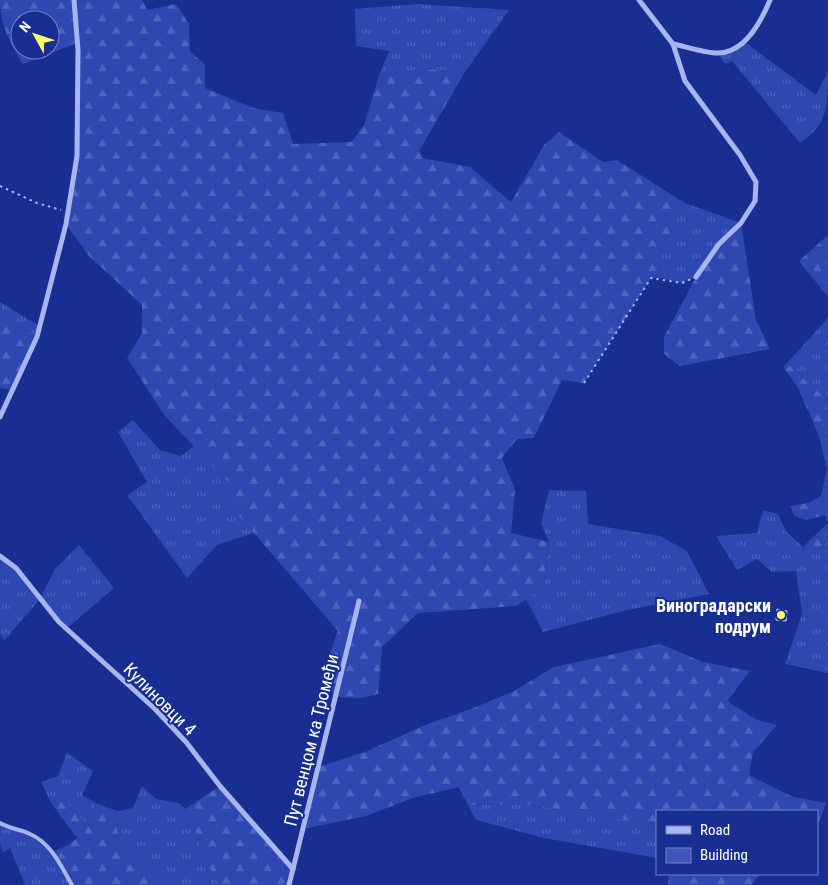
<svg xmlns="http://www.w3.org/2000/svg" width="828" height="885" font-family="'Roboto Condensed',sans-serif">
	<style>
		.grass { fill: url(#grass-tufts) }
		.forest { fill: url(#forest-firs); fill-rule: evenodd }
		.building { fill: #3d54b8; stroke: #cdd6fb }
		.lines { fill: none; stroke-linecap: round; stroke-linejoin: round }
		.path { stroke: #a7b5f0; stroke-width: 2; stroke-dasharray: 2.5 4; stroke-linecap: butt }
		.service { stroke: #a7b5f0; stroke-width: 4 }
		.minor { stroke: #a7b5f0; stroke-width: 5 }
		.poi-dot { fill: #fffa65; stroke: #182e91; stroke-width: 2 }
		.labels { text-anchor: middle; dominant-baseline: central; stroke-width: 4; stroke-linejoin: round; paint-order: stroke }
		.poi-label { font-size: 18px; font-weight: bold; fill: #fff; stroke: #182e91; text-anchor: end }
		.street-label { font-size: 18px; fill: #fff; stroke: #182e91 }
	</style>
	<defs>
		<pattern id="grass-tufts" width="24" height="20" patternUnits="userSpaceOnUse" patternTransform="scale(1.25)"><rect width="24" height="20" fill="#2f47b1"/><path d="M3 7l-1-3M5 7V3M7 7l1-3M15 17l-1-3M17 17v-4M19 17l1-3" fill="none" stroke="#4e63bd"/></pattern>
		<pattern id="forest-firs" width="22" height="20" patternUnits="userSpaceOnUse" patternTransform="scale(1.25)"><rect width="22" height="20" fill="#2f47b1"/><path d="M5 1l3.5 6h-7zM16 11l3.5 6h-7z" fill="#4e63bd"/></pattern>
	</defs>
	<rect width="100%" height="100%" fill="#182e91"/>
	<g class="grass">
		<polygon points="418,4 509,10 465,72 426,69 379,76 389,51 356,46 355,9"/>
		<path d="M745,42l71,53 12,-24c0,34 0,54 -28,72l-68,-82 -7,3 -8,-11 14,-3z"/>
		<polygon points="685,203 741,223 696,277 682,283 661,278 657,259"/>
		<polygon points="0,302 39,326 37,337 0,313"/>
		<polygon points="828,318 828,401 787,363"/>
		<polygon points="133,420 160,450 181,456 194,446 230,484 224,497 254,533 217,545 187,578 127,495 147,482 118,432"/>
		<polygon points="549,490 586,491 588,524 660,536 687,551 709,594 627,610 543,632 526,599 543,588 549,542 541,524"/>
		<polygon points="763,510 778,514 786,531 811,555 828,540 828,673 785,664 802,614 796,571 772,572 757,559 737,570 716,536 757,533"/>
		<polygon points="79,545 114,588 66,629 40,599 4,641 0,634 0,556 16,568 40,598 55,569"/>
		<polygon points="67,753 93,771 82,795 96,803 88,826 60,796 51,803 41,782 58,776"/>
		<polygon points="142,786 156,799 179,803 185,809 220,885 167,885 118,844 117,811 133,808"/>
		<polygon points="525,804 657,825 657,858 544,838 476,820 468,805"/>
		<path d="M0,823c46,16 47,22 72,62h-47l-15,-37 -7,4 -3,-9z"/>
	</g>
	<g class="forest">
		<path d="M0,0h142l5,10 29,-6 13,20 1,27 15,14v23l48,20 30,5 10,31 58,-2 13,-17 15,-49 47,-7 39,3 -46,79 3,7 48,9 41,35 33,-57 15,-13 44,30 14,-2 68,43 -28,56 4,19h-10l-67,105 -22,-3 -28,58 -17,1 -15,19 13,32 -4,43 38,9 -6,46 -27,18 -98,7 -36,34 -4,47 -18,4 -25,-1 -14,-20 17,-46 -115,-134 7,-13 -65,-68 -38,-58 15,-25v-28l-54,-50 -22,-31 11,-68v-113l-54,21c-13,-21 -23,-39 -23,-64zM20,20h30v30h-30z"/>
		<polygon points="741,223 756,320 770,349 680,366 664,354 664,337 696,277 719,244"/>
		<polygon points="828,235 828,297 799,261"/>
		<polygon points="0,313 37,337 12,390 0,388"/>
		<polygon points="787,363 828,401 828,522 825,515 807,520 795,516 790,506 808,503 821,496 827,469 819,436 797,386 783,367"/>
		<polygon points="828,523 828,540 811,556 803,547"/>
		<polygon points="660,644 703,662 750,671 727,701 757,720 777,725 753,752 749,775 793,797 826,803 817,827 817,811 657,811 657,825 525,804 468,805 459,787 413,798 366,816 303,829 318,767 365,752 428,724 471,709 514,691 554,667"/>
		<polygon points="220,786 293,869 289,885 220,885 215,879 185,809"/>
		<polygon points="60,796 88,826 96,803 117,811 118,844 167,885 72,885 52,852 68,845 77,838 51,803"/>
		<polygon points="669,874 760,874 751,885 668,885"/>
	</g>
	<polygon class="building" points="777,609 787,611 786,621 776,620"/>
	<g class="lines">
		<g class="path">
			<polyline points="0,186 37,203 61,210"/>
			<polyline points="584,383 651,278 682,283 691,279"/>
		</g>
		<path class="service" d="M0,823c10,6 20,6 30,11 21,9 31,32 42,51"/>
		<g class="minor">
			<polyline points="639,0 673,44 685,81 740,155 756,182 755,201 741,223 719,244 696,277"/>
			<path d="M673,44c14,3 28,8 42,9 29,2 46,-31 55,-53"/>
			<polyline points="0,417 37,337 66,224 77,156 78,50 74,0"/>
			<polyline points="0,556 16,568 59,622 155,709 186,742 220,786 293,869"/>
			<polyline points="289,885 359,601"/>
		</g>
	</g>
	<circle class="poi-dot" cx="781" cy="615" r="5"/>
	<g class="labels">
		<g class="poi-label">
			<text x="771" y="605">Виноградарски<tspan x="771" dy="21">подрум</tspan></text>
		</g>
		<g class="street-label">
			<text transform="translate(160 699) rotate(45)">Кулиновци 4</text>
			<text transform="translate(311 740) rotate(-76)">Пут венцом ка Тромеђи</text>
		</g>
	</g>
	<rect x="656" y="810" width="162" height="65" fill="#182e91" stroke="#7482bd"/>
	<rect x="666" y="826" width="25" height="8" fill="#a7b5f0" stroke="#7482bd"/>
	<text x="700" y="835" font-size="15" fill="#ffffff">Road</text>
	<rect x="666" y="848" width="25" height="15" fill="#3d54b8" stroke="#7482bd"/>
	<text x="700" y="860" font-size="15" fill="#ffffff">Building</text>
	<g transform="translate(35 35) rotate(310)"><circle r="24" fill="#182e91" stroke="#7482bd"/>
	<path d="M0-4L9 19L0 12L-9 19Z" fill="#fffa65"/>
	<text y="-8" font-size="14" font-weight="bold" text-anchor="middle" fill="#ffffff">N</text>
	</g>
</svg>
